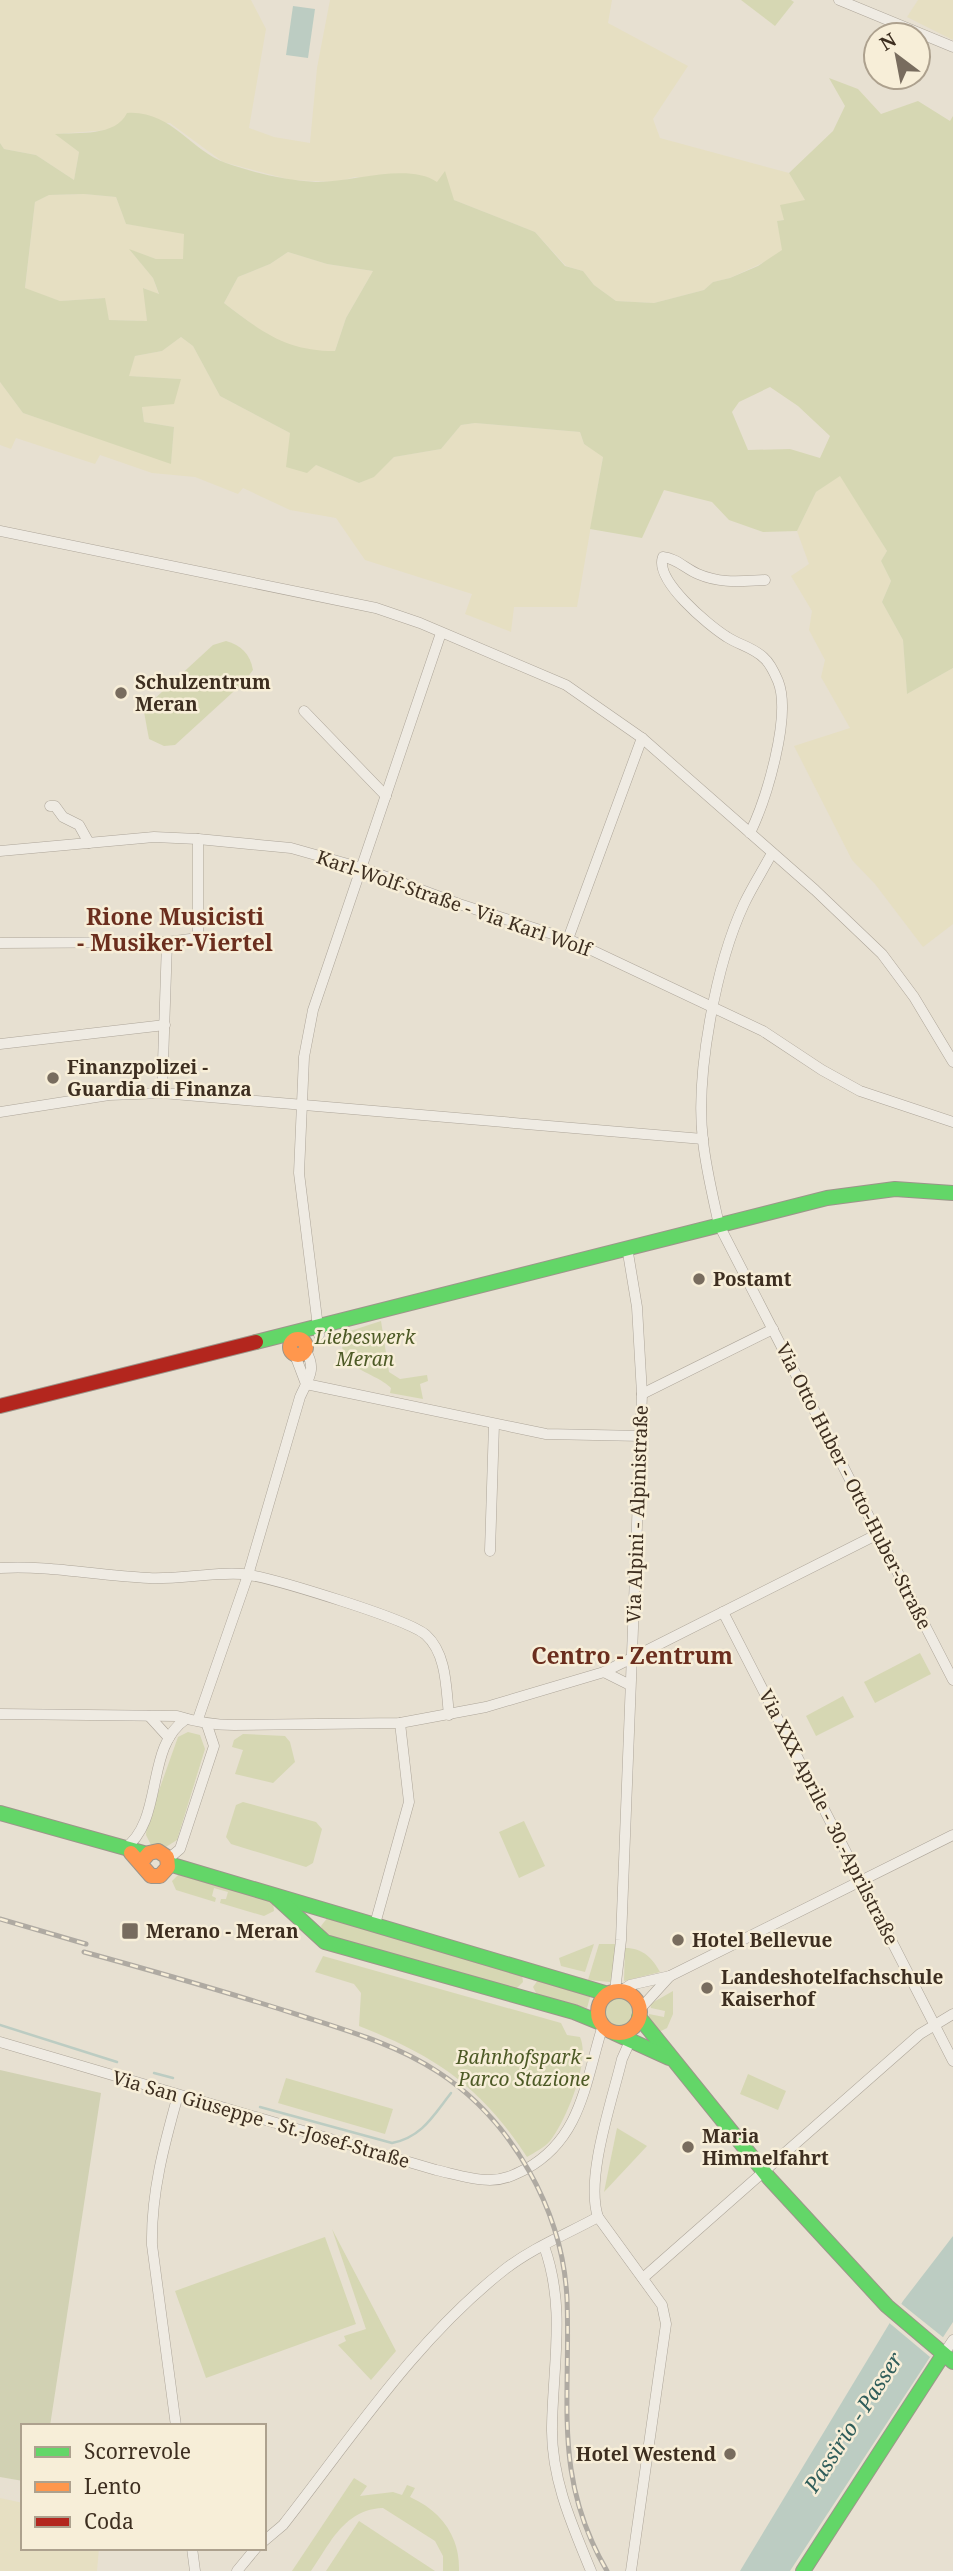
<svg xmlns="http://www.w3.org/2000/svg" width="953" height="2571" font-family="'Noto Serif',serif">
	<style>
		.farmland { fill: #e6dfc2 }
		.green { fill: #d6d7b3; fill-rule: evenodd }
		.cemetery { fill: #d1d1b3 }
		.water { fill: #bcccc2 }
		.pier { fill: #e7e0d1 }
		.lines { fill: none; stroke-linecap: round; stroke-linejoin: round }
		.stream { stroke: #bcccc2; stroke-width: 2.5 }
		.street-casing { stroke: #ada599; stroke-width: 11 }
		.fast-casing { stroke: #9c958a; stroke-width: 16 }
		.slow-casing { stroke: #9c958a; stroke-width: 16 }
		.jam-casing { stroke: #9c958a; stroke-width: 16 }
		.street { stroke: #efebe3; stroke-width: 10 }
		.fast { stroke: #63d668; stroke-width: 14 }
		.slow { stroke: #ff974d; stroke-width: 14 }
		.jam { stroke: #b3261e; stroke-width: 14 }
		.rail-casing { stroke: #afaaa2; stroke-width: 5 }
		.rail { stroke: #f7eed8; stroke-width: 2.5; stroke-dasharray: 8; stroke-linecap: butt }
		.poi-dot { fill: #786c5e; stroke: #f7eed8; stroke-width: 2.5 }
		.labels { text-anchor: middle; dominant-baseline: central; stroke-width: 5; stroke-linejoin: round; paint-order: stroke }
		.poi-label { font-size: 19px; font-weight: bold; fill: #3d2e20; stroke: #f7eed8; text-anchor: start }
		.street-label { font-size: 19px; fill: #3d2e20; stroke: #f7eed8 }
		.park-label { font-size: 19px; font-style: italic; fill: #4d5a26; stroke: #f7eed8 }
		.water-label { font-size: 21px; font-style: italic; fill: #2f5d5a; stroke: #f7eed8 }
		.quarter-label { font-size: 23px; font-weight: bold; fill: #6b2e1e; stroke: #f7eed8 }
	</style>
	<rect width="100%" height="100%" fill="#e7e0d1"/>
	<g class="farmland">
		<polygon points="0,0 251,0 266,29 249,128 274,137 310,143 317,68 330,0 612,0 608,23 688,66 653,119 660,138 789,173 805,200 784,220 777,221 783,250 771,259 730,278 713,282 704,290 654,303 616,301 594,285 583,271 566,266 535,232 454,200 437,183 355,177 336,182 291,180 223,162 170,123 122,122 109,130 56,134 79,152 74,180 36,155 4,149 0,143"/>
		<polygon points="918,0 953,0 953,40 907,17"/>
		<polygon points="84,194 116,197 126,224 184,233 184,259 156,259 130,250 153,278 159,295 144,288 147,321 109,320 104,298 60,301 25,289 35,202 49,195"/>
		<polygon points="288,252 327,264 373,271 346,318 335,351 305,351 268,336 224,303 238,277 270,264"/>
		<polygon points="181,337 193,346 220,396 290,433 316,465 359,483 374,476 394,457 441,449 461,425 475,423 580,432 584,444 603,456 577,607 514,607 511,632 465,614 472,594 365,560 336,518 290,510 243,488 238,494 195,477 152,473 100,455 95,464 16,438 11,449 0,445 0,382 23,413 171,463 174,427 144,422 142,406 181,379 128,376 135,356 162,351"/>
		<polygon points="840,475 887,551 881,561 891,581 882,602 903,640 907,694 953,668 953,924 923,947 875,884 852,860 794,746 850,728 821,677 825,660 809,630 812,611 791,576 809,564 797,531 816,492"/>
		<polygon points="0,2498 23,2503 23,2548 99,2548 97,2571 0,2571"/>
	</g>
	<g class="green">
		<polygon points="741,0 791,0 794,2 775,26"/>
		<path d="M829,78l29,11 23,25 37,-13 32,20 3,-5v552l-46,26 -4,-54 -21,-38 9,-21 -10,-20 6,-10 -47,-75 -24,16 -19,39 -34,1 -34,-12 -17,-18 -48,-12 -22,48 -52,-9 13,-72 -19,-13 -4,-12 -105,-9 -14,2 -20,24 -47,8 -20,20 -15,6 -43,-18 -9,8 -21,-6 4,-34 -70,-37 -27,-50 -12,-9 -19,14 -27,5 -6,20 52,3 -7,25 -32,3 2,15 30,5 -3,37 -148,-51 -23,-31v-239l4,6 32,6 38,25 5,-28 -24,-18c24,-2 60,3 72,-21 44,-3 64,38 99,50 28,10 60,17 90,19 35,1 91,-20 121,0l8,-11 9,29 81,32 30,34 18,5 11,14 22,16 38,2 50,-13 9,-8 17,-4 28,-12 24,-16 -5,-29 7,-1 -4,-15 25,-5 -16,-27 44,-42 12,-25zM84,194l32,3 10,27 58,10 -1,25h-27l-27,-10 24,29 6,16 -16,-6 4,33 -38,-1 -4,-22 -45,3 -35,-13 10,-86 14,-7zM288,252l39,12 46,7 -27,47 -11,33c-49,0 -73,-19 -111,-48l14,-26 32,-13zM770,387l28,19 32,30 -10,22 -30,-9 -42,1 -16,-38 7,-10z"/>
		<path d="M226,641c15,4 24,13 27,29l-9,12 -69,63 -11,1 -15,-7 -5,-27 6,-9 63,-58z"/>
		<path d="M381,1321l8,51 11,7 27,-4 1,6 -8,3 3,15 -33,-6 1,-5c-18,-18 -58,-19 -47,-55z"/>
		<polygon points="920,1653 931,1674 875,1703 864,1682"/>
		<polygon points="843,1696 854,1717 816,1736 806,1716"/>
		<polygon points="188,1732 200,1735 205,1749 177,1840 161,1850 151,1845 146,1835 147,1824 178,1737"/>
		<polygon points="243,1734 285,1736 290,1742 295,1762 273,1783 235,1774 243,1750 232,1747 234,1740"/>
		<polygon points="243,1802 316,1822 322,1829 313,1863 306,1867 231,1844 226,1837 236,1805"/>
		<polygon points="524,1821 545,1866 519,1878 499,1832"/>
		<polygon points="179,1874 268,1898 273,1902 274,1911 264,1916 220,1903 221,1899 226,1899 228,1892 214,1888 212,1896 216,1898 215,1902 176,1890 172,1881"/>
		<polygon points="328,1917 522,1974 523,1982 516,1989 330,1937 323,1932 321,1926"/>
		<polygon points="594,1944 585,1972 561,1966 559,1958"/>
		<polygon points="599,1944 617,1944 614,1978 610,1982 588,1980"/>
		<path d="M625,1948c18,0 27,10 35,24l-36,9z"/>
		<path d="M323,1956l238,67 6,12 13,2c11,23 -14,84 -30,104 -6,7 -15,11 -23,16 -46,-70 -91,-101 -168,-131l2,-33 -7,-9 -39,-12z"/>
		<polygon points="538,1980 591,1994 587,2008 537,1995 533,1987"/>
		<polygon points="673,1991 673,2014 667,2028 659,2032 648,2020 649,2014 664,2017 665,2011 651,2008 650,2004"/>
		<circle cx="619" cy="2012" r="15"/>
		<polygon points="748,2074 786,2091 778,2110 740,2094"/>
		<polygon points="286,2078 393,2109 385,2134 278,2103"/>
		<polygon points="617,2128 647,2146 604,2192"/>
		<polygon points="332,2229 396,2351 371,2380 338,2345 346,2341 344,2336 366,2329"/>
		<polygon points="325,2237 356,2324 206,2378 175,2291"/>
		<path d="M354,2478l13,8 -7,10 33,-4 9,3 5,-10 8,3 -5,9c31,14 50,39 49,74h-16v-15l-8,-15 -52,-33c-38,1 -53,35 -72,63h-19z"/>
		<polygon points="359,2521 435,2571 326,2571"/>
	</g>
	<polygon class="cemetery" points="0,2070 101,2093 50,2426 23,2426 23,2481 0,2477"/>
	<g class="water">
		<polygon points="293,6 315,9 308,58 286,55"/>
		<polygon points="953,2236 953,2322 790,2571 740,2571 903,2301"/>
	</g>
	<polygon class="pier" points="899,2302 944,2338 930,2357 887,2321"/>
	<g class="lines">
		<g class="stream">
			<polyline points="0,2025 117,2062"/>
			<polyline points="154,2073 173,2078"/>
			<path d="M260,2107l132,36c30,-6 41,-27 59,-50"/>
		</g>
		<g class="street-casing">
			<g id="street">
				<polyline points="839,0 953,47"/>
				<polyline points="0,531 376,608 420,623 566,685 642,738 815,890 882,954 914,997 953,1062"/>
				<polyline points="304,711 386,796"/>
				<polyline points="50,806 55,806 63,817 79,825 89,843"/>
				<path d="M750,833c16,-33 42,-117 28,-152 -3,-7 -8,-18 -14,-23 -11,-11 -25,-13 -37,-21 -19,-12 -73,-57 -64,-80 13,1 23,12 35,17 23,10 43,7 67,6"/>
				<polyline points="0,851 154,837 198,839 291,848 362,868 459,904 568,939 763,1031 822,1070 860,1091 953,1122"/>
				<path d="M772,853c-9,17 -20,34 -28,51 -28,60 -49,171 -41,237 3,28 10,56 16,84l234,455"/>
				<polyline points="568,939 642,738"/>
				<polyline points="0,943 167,942"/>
				<polyline points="0,1044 165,1025"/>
				<polyline points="162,1093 167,942 198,938 198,839"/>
				<polyline points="0,1112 109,1095 162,1093 703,1139"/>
				<polyline points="319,1335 299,1173 304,1057 313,1010 441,633"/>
				<polyline points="295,1355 306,1384"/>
				<polyline points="306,1384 546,1434 642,1436"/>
				<polyline points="642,1394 773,1329"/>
				<polyline points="490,1551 494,1424"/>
				<path d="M0,1568c50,-3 98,8 149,10 28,2 76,-8 101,-3 28,5 158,44 176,60 21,19 20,54 23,80"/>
				<polyline points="723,1612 953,2061"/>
				<polyline points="604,1672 630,1685"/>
				<path d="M0,1714l177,2c19,6 37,9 57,9l166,-2 86,-16 118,-35 274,-138"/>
				<polyline points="149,1716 169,1738"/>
				<path d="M198,1719l50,-144 52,-178c8,-18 17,-27 6,-46"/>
				<path d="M124,1849c41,-29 20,-102 62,-130"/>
				<polyline points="168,1859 180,1849 214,1746 207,1725"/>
				<polyline points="375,1924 409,1802 400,1723"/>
				<polyline points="615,1991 621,1940 642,1394 637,1307 627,1247"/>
				<polyline points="621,1991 630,1985 670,1976"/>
				<polyline points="640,2009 670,1976 953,1835"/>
				<path d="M630,2041l-8,18c-10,42 -37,119 -24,158l64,88 4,19 -35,247"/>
				<path d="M0,2042l436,128c18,4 36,10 54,10 14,0 24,-5 36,-11 56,-31 59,-87 77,-144"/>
				<path d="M544,2246c22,61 9,117 8,181 -1,51 20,98 39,144"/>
				<polyline points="643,2278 920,2034 953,2014"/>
				<polyline points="943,2355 953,2340"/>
				<path d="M176,2426l-24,-181c-1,-52 12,-100 26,-150"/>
				<path d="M264,2541l19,-16c69,-88 133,-186 221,-255 28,-22 63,-36 94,-53"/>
				<polyline points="192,2548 195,2571"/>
				<polyline points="237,2571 256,2548"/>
			</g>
		</g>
		<g class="fast-casing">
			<g id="fast">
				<polyline points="256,1342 827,1198 895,1189 953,1193"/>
				<polyline points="0,1813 147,1854"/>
				<polyline points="169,1864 608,1994"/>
				<polyline points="275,1896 325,1942 574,2012 601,2023"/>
				<polyline points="639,2017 769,2178 887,2306 953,2362"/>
				<polyline points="614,2033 669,2058"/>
				<polyline points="803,2571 943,2355"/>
			</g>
		</g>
		<g class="slow-casing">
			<g id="slow">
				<circle cx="298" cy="1347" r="8"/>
				<polyline points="131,1853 151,1876 160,1876 168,1867 167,1857 158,1851 149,1853 143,1860"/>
				<circle cx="619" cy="2012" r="21"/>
			</g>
		</g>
		<g class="jam-casing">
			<polyline id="jam" points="0,1406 256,1342"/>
		</g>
		<use href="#street" class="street"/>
		<use href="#fast" class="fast"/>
		<use href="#slow" class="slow"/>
		<use href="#jam" class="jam"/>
		<g class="rail-casing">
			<g id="rail">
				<polyline points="0,1919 86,1944"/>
				<path d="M84,1952c73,20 146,41 218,64 47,15 95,29 136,56 74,48 125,139 129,227 4,102 -15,178 40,272"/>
			</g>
		</g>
		<use href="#rail" class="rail"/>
	</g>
	<g class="poi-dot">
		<circle cx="121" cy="693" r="7"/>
		<circle cx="53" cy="1078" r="7"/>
		<circle cx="699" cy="1279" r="7"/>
		<rect x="121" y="1922" width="18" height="18" rx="3.5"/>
		<circle cx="678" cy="1940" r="7"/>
		<circle cx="707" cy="1988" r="7"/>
		<circle cx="688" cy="2147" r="7"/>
		<circle cx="730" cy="2454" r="7"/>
	</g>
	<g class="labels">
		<g class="poi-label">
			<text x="135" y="682">Schulzentrum<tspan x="135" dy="22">Meran</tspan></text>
			<text x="67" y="1067">Finanzpolizei -<tspan x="67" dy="22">Guardia di Finanza</tspan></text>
			<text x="713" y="1279">Postamt</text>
			<text x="146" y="1931">Merano - Meran</text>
			<text x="692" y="1940">Hotel Bellevue</text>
			<text x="721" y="1977">Landeshotelfachschule<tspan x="721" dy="22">Kaiserhof</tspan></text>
			<text x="702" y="2136">Maria<tspan x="702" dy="22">Himmelfahrt</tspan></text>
			<text x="716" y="2454" text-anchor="end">Hotel Westend</text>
		</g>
		<g class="street-label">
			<text transform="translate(454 903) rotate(19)">Karl-Wolf-Straße - Via Karl Wolf</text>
			<text transform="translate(854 1486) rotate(63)">Via Otto Huber - Otto-Huber-Straße</text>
			<text transform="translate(637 1514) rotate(-88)">Via Alpini - Alpinistraße</text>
			<text transform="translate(829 1817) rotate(63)">Via XXX Aprile - 30.-Aprilstraße</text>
			<text transform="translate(261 2119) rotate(16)">Via San Giuseppe - St.-Josef-Straße</text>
		</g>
		<g class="park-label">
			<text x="365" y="1337">Liebeswerk<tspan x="365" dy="22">Meran</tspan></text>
			<text x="524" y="2057">Bahnhofspark -<tspan x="524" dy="22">Parco Stazione</tspan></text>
		</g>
		<g class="water-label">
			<text transform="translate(853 2422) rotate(-57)">Passirio - Passer</text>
		</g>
		<g class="quarter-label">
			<text x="175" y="916">Rione Musicisti<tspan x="175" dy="26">- Musiker-Viertel</tspan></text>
			<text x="632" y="1655">Centro - Zentrum</text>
		</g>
	</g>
	<rect x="21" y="2424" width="245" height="126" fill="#f7eed8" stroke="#ada18e" stroke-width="2"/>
	<rect x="35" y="2447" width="35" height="10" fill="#63d668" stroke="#ada18e" stroke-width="2"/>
	<text x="84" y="2459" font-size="21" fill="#3d2e20">Scorrevole</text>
	<rect x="35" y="2482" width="35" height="10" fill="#ff974d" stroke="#ada18e" stroke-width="2"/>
	<text x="84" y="2494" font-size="21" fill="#3d2e20">Lento</text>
	<rect x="35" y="2517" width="35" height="10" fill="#b3261e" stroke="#ada18e" stroke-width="2"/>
	<text x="84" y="2529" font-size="21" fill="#3d2e20">Coda</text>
	<g transform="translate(897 56) rotate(328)"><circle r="33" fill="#f7eed8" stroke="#ada18e" stroke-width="2"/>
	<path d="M0-5L12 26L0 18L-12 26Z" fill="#786c5e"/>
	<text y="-10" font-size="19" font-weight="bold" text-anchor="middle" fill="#3d2e20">N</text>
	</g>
</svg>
